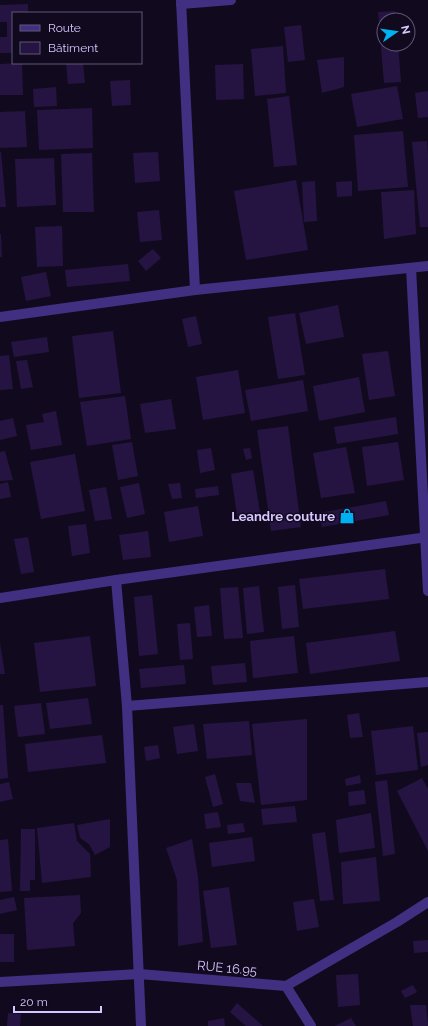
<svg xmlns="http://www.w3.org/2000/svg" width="428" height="1026" font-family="Raleway,sans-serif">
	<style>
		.building { fill: #251441 }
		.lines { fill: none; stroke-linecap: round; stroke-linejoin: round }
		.minor { stroke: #413082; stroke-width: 10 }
		.labels { text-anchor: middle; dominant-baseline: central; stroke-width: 3; stroke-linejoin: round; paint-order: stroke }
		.poi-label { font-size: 13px; font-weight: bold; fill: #d7c7ff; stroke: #110a1e; text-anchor: end }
		.street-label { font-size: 13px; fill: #d7c7ff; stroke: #110a1e }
	</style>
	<rect width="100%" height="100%" fill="#110a1e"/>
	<g class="building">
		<polygon points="28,4 28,13 13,13 13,53 0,53 0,37 7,37 7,22 0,22 0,5"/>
		<polygon points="395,11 396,20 384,20 384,44 398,44 401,82 384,83 378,12"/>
		<polygon points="301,25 305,60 288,62 284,27"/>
		<polygon points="283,46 286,93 255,96 251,49"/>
		<polygon points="344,57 344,87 322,93 317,60"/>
		<polygon points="22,63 23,95 0,95 0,64"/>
		<polygon points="66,63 83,63 85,83 68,84"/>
		<polygon points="243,64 244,99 216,100 215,65"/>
		<polygon points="130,80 131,105 112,106 110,81"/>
		<polygon points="397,86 403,119 357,127 351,94"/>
		<polygon points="56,87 57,106 34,107 33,89"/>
		<polygon points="428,91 428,117 418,118 415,93"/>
		<polygon points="289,96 297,165 274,167 267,99"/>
		<polygon points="92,108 93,148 39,150 37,110"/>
		<polygon points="25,111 27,147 0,148 0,112"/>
		<polygon points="403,131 408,187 358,191 354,135"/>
		<polygon points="427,141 428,155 428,227 420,227 412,142"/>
		<polygon points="0,152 1,152 6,207 0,207"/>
		<polygon points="158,152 160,181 135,183 133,153"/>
		<polygon points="92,153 94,212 63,212 61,154"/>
		<polygon points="54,158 56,205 17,207 15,159"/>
		<polygon points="296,180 308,250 246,260 234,191"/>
		<polygon points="315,181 317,221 304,222 302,182"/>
		<polygon points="352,181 352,196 337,197 336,182"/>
		<polygon points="414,190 416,234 384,239 381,192"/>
		<polygon points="159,210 162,240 140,242 137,212"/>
		<polygon points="62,226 63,266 37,267 35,227"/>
		<polygon points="0,234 1,234 2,257 0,257"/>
		<polygon points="153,249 161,258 146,271 138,261"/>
		<polygon points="128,264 130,281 67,287 65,270"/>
		<polygon points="46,272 51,296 26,301 21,277"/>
		<polygon points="338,305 344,337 306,344 299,313"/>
		<polygon points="295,313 305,375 278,379 268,317"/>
		<polygon points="196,316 202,344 188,347 182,319"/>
		<polygon points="113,331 121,393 79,398 72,336"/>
		<polygon points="47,337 49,352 14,357 11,342"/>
		<polygon points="388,351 395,396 369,400 362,354"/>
		<polygon points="9,355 13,389 0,390 0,356"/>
		<polygon points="27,360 33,387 21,389 16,361"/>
		<polygon points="238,370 245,413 203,420 196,377"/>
		<polygon points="359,377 365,412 319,421 313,386"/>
		<polygon points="303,380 308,411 251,421 245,390"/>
		<polygon points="125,396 131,439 87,446 80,402"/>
		<polygon points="171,399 176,429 145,433 140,404"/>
		<polygon points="56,411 62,445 31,450 26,425 44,422 42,414"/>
		<polygon points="396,417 398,434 337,444 334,427"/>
		<polygon points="13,418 17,436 0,440 0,421"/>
		<polygon points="288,426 301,527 271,531 257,430"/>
		<polygon points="132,442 138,476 118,480 112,445"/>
		<polygon points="398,442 404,480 367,486 362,447"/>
		<polygon points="346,447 355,493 321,498 313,453"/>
		<polygon points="211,448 215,470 200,473 197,450"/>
		<polygon points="250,448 252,458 246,460 243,449"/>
		<polygon points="5,451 13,480 0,481 0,452"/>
		<polygon points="75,454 85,511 41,519 30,462"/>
		<polygon points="253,470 261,518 238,522 231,474"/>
		<polygon points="8,482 11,497 0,499 0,484"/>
		<polygon points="139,483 145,514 127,518 120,487"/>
		<polygon points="180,483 182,498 172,499 168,484"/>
		<polygon points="218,486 219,495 196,498 195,489"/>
		<polygon points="106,487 112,519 95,521 89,490"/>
		<polygon points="386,501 389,515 322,527 319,513"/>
		<polygon points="198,506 203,536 169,542 164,512"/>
		<polygon points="86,524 90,553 72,556 68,526"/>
		<polygon points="148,531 151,557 123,560 119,535"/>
		<polygon points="28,537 34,572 21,574 14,539"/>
		<polygon points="385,569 389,599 303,609 299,579"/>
		<polygon points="295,585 299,627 282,629 278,587"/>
		<polygon points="259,586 264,632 247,634 243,588"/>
		<polygon points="238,587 243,638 224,639 220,588"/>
		<polygon points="152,595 158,654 139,656 134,597"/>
		<polygon points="209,605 212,636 197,637 194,607"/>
		<polygon points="190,623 193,659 180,660 177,624"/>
		<polygon points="395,631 400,661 310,674 306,643"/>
		<polygon points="90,636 96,686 40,692 34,643"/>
		<polygon points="294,636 298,673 253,678 250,641"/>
		<polygon points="0,643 5,674 0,674"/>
		<polygon points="245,663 247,682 213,685 211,666"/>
		<polygon points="184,665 186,684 141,688 139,669"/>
		<polygon points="88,698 92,724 50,729 46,703"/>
		<polygon points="41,703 45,734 18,737 14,706"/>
		<polygon points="0,705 3,705 8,778 0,779"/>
		<polygon points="359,713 363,737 350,738 347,715"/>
		<polygon points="307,719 307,800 261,805 252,724"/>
		<polygon points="249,721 252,755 207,759 203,724"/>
		<polygon points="194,724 198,751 177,754 173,727"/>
		<polygon points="413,726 418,770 376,775 371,731"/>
		<polygon points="428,732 428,765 421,767 417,733"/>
		<polygon points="102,735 106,763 28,772 25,744"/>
		<polygon points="158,745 160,758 146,761 144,747"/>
		<polygon points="215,774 223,804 213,807 205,777"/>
		<polygon points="360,775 361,783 346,786 345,779"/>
		<polygon points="422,778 428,789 428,851 397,791"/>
		<polygon points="387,780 395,854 383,856 375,782"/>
		<polygon points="9,782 13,799 0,802 0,784"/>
		<polygon points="236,783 251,783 255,803 240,801"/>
		<polygon points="364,790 366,804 349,806 348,792"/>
		<polygon points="295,806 297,822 263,825 261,809"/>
		<polygon points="218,812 221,827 206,829 204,814"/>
		<polygon points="371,813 375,848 339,853 336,820"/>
		<polygon points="110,819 110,847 95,855 89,844 80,838 77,825"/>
		<polygon points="74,823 77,841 90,854 91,877 42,883 37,828"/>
		<polygon points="243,823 245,832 228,834 227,825"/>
		<polygon points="21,829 35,829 35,880 30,880 30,891 20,891"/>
		<polygon points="325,832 334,900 320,901 312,834"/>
		<polygon points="252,837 255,861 212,867 209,843"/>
		<polygon points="8,839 12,891 0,892 0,840"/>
		<polygon points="192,839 198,877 203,942 178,946 177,880 166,848"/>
		<polygon points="376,857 380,901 343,904 341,862"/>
		<polygon points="229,887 237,945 211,948 203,891"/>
		<polygon points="80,895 81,913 73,923 75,946 27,950 24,898"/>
		<polygon points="14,897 17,910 0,914 0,900"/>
		<polygon points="314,899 319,927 297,931 293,902"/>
		<rect x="0" y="934" width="14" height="28"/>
		<polygon points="428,940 428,952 414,953 413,941"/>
		<polygon points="358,974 360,1005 338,1007 336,975"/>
		<polygon points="413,985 417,992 405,998 401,991"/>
		<polygon points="237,1003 263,1026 246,1026 230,1012"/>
		<polygon points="410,1005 426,1005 428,1026 413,1026"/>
		<polygon points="8,1013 21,1014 20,1026 7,1026"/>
		<polygon points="224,1018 225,1026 208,1026 208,1021"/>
		<polygon points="351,1018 356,1026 335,1026"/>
	</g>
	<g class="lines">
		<g class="minor">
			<polyline points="181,0 195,290"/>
			<polyline points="181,4 231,0"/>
			<polyline points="411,268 428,591"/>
			<polyline points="0,317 195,290 428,266"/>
			<polyline points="116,580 127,706 141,1026"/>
			<polyline points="0,598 116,580 428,537"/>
			<polyline points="127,706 428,682"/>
			<polyline points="0,982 139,974 286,986 397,922 428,902"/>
			<polyline points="286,986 311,1026"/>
		</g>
	</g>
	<defs>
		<g id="shop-bare" transform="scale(1.2)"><path d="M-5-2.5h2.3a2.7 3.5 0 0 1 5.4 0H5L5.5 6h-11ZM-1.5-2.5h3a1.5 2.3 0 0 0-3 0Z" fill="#00b1f2" stroke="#110a1e" stroke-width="2.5" paint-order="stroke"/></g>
	</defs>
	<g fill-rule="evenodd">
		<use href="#shop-bare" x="347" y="516"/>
	</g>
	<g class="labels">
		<g class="poi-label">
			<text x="335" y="516">Leandre couture</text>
		</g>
		<g class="street-label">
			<text transform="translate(227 968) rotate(5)">RUE 16.95</text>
		</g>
	</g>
	<rect x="12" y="12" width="130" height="52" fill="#110a1e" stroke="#605678"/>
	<rect x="20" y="25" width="20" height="6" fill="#413082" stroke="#605678"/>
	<text x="48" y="32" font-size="12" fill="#d7c7ff">Route</text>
	<rect x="20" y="42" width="20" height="12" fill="#251441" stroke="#605678"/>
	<text x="48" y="52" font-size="12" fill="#d7c7ff">Bâtiment</text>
	<g transform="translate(396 32) rotate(77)"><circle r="19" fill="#110a1e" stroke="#605678"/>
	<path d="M0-3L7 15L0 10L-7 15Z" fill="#00b1f2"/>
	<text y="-6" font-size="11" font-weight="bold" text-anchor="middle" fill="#d7c7ff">N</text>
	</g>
	<path d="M14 1006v6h87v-6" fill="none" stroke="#d7c7ff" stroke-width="2"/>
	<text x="20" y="1006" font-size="12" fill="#d7c7ff" stroke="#110a1e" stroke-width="3" paint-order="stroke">20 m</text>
</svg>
